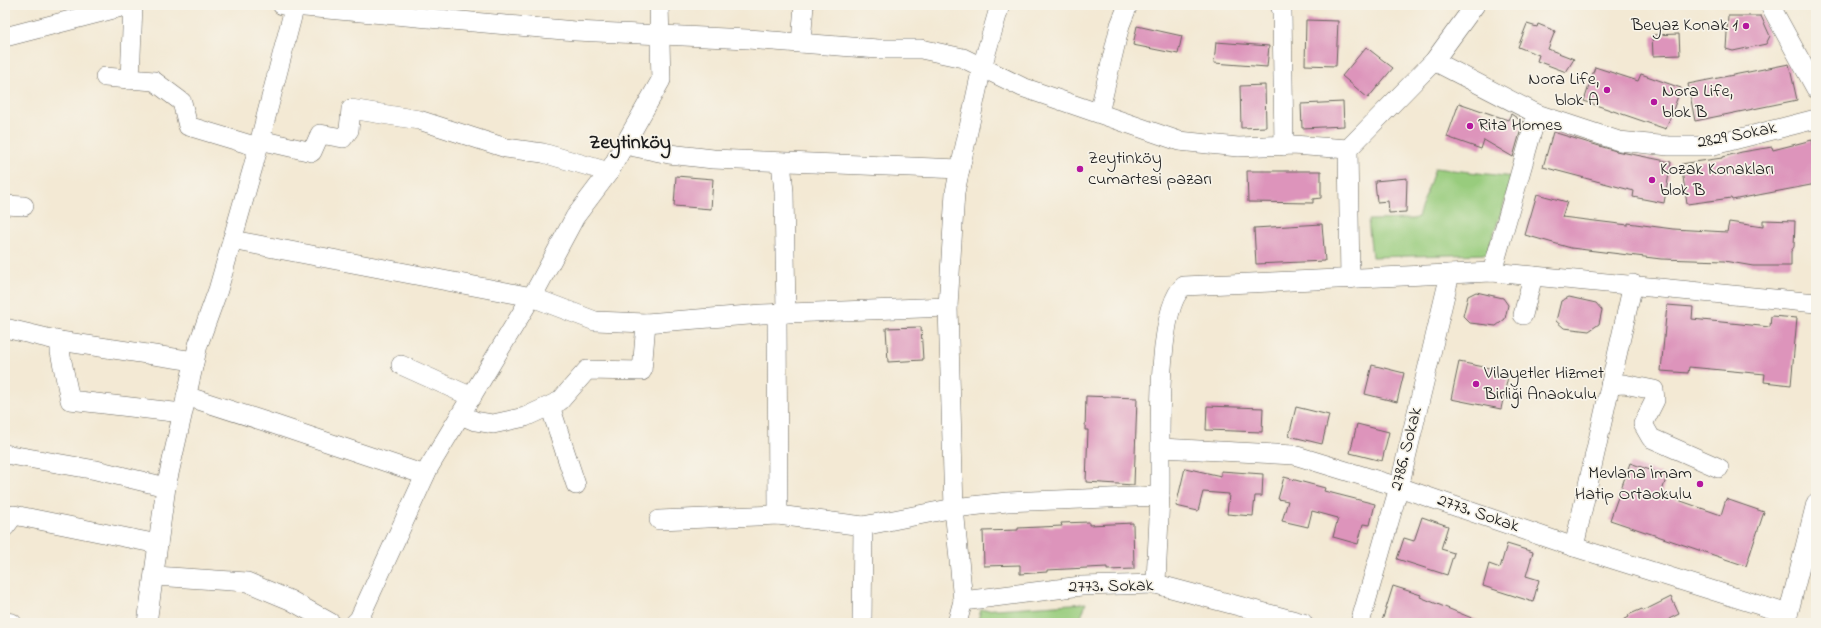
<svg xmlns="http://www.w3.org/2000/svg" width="1821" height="628" font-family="'Indie Flower',sans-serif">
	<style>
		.green { fill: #98cc7d; stroke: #5a744c }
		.building { fill: #dd94bb }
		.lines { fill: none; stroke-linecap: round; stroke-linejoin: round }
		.minor-casing { stroke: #67645c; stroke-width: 20 }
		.minor { stroke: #fff; stroke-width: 19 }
		.poi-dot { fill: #b5179e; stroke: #f7f3e8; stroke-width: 1.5 }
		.labels { text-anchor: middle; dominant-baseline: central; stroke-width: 3.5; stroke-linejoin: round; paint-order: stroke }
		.poi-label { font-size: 18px; fill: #1c1c1c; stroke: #f7f3e8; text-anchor: start }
		.street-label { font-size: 18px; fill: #1c1c1c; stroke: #f7f3e8 }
		.quarter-label { font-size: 20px; font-weight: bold; fill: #1c1c1c; stroke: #f7f3e8 }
	</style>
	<rect width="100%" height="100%" fill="#f7f3e8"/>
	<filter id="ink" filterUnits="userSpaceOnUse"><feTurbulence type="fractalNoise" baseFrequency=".025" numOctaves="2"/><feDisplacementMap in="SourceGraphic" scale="8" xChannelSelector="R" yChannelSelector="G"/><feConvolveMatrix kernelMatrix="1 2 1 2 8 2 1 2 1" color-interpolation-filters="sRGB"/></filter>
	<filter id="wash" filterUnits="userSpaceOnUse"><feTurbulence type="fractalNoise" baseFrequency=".012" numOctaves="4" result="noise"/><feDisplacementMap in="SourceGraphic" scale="16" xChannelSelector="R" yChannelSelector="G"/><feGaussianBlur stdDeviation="0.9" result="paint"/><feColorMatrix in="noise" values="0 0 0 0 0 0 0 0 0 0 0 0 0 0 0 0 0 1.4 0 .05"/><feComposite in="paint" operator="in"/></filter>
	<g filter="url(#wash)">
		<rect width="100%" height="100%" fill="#f3e9d4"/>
		<g class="green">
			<polygon points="1435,168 1513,177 1487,254 1372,257 1368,220 1413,219 1418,217"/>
			<polygon points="1086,603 1079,623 977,623 981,610"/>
		</g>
		<g id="blocks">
			<g class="building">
				<polygon points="1728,16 1761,16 1770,36 1766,44 1733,51 1726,49"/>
				<polygon points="1306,20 1338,21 1336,66 1305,65"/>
				<polygon points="1527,24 1537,27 1538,24 1555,31 1548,49 1574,59 1566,72 1537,61 1539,55 1518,47"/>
				<polygon points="1137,26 1182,36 1178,54 1133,45"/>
				<polygon points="1679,34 1680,55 1653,56 1652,35"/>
				<polygon points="1216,42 1269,46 1267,67 1214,63"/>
				<polygon points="1366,47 1393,68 1368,98 1342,76"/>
				<polygon points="1789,64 1797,100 1695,121 1688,84"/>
				<polygon points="1595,67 1638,81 1641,74 1681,88 1666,129 1584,101"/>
				<polygon points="1265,85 1266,127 1241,128 1240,86"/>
				<polygon points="1343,102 1344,126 1302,128 1301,104"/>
				<polygon points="1459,103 1508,120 1511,114 1523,122 1513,157 1484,140 1481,149 1447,137"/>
				<polygon points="1553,132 1616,151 1671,162 1664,203 1633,197 1634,191 1543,167"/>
				<polygon points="1812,140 1816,155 1816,184 1732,200 1731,198 1687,204 1681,164 1722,158 1722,157 1742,152 1772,147 1773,150"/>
				<polygon points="1247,171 1321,171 1321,198 1313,199 1313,203 1248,202"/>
				<polygon points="676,176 713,179 711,209 674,206"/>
				<polygon points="1407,178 1406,212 1389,213 1388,201 1377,202 1375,181"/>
				<polygon points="1537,194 1567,202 1562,217 1628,225 1628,223 1673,229 1727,232 1729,222 1763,227 1763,220 1795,221 1794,247 1791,251 1791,266 1753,266 1724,261 1661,259 1571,248 1525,235"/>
				<polygon points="1322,224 1325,261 1256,264 1254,228"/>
				<polygon points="1476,292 1503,298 1508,305 1505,319 1496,326 1470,323 1463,316 1468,296"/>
				<polygon points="1569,297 1596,303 1602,310 1599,324 1589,331 1564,328 1556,321 1561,301"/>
				<polygon points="1667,305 1693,307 1692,319 1770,327 1771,316 1797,318 1791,385 1764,382 1765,374 1689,367 1688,373 1661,371"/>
				<polygon points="921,327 923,360 888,362 886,328"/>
				<polygon points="1459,362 1509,372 1501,409 1451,399"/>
				<polygon points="1372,365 1404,373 1397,402 1365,394"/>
				<polygon points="1086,396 1137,398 1134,485 1086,482 1088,430 1085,430"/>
				<polygon points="1207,406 1263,408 1262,432 1206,430"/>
				<polygon points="1296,407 1329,415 1322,444 1289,436"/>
				<polygon points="1357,424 1389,432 1382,461 1350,453"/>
				<polygon points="1630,463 1667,476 1661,494 1721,515 1726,499 1764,512 1746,566 1610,520"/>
				<polygon points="1185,468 1221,476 1221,471 1263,474 1262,496 1255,496 1253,516 1227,514 1229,494 1203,492 1198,511 1176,506"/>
				<polygon points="1284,477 1325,488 1324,491 1375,504 1370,525 1363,524 1358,544 1333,537 1338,518 1312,511 1308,527 1282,521 1288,501 1278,499"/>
				<polygon points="1422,517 1448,526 1441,549 1454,553 1447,575 1397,559 1404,538 1414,541"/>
				<polygon points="1089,522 1089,525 1133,523 1134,569 1107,570 1107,567 1047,570 1047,572 1020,574 1020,565 984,566 983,531 1018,530 1018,528 1062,526 1061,523"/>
				<polygon points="1507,544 1533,552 1526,576 1539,580 1533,602 1483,586 1489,564 1500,568"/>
				<polygon points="1393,586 1421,595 1420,597 1484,623 1389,623 1382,621"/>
				<polygon points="1671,597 1679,614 1669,619 1671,623 1618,623 1629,617 1628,615 1642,609 1643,611"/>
			</g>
		</g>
	</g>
	<g filter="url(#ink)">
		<use href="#blocks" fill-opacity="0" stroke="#67645c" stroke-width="1"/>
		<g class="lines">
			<g class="minor-casing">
				<g id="minor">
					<polyline points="282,5 575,31 748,39 878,49 921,49 963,58 1022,87 1179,141 1238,147 1293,145 1348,149"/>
					<polyline points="1000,5 982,67 955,192 948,307 954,508 1007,502 1160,496"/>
					<polyline points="1280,5 1282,11 1284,146"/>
					<polyline points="1770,5 1816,89"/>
					<polyline points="5,37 129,5"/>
					<polyline points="801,43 804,5"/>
					<polyline points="1434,61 1537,114 1619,141 1669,146 1710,146 1816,119"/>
					<polyline points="105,77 154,81 182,102 188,126 258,147"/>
					<polyline points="130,80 133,5"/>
					<polyline points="1099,113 1120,25 1128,5"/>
					<polyline points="260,140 312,152 320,134 343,138 349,130 351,109 419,120 506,148 543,153 609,172"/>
					<polyline points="625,145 669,154 713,159 960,169"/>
					<polyline points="781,162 784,192 786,313"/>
					<polyline points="5,205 24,206"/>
					<polyline points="232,240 532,297 595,321 646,323 762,314 948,307"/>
					<polyline points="1492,272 1537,114"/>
					<polyline points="1350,279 1348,149 1434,61 1475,5"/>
					<polyline points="777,313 778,515"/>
					<polyline points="1523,315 1533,276"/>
					<polyline points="5,328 60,341 194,361"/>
					<polyline points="60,341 60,352 70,400 182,413"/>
					<polyline points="401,365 472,397"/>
					<polyline points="1610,385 1624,384 1654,390 1655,400 1643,424 1651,438 1719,468"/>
					<polyline points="186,396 273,424 425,475"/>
					<polyline points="550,406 576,485"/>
					<polyline points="461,415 475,421 493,424 525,417 560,401 587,370 642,371 646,323"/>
					<polyline points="1161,448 1294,455 1399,487 1574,547 1788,614"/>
					<polyline points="5,454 96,470 166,487"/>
					<polyline points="659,520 778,515 863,526"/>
					<polyline points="5,527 14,515 158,544"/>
					<polyline points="1574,547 1633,284"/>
					<polyline points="155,576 247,582 290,600 331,623"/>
					<path d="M1156,584c1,-30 3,-60 4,-91 1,-39 -6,-185 24,-207l308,-14 324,31"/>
					<polyline points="963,601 1081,586 1156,584 1303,623"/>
					<polyline points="5,622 12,623"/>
					<polyline points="147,623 166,487 198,345 218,290 253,167 295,5"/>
					<polyline points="355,623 359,619 429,467 538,286 575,217 609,172 661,80 659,5"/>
					<polyline points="862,623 863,526 954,508 963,601 957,623"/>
					<polyline points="1360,623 1399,487 1450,274"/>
					<polyline points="1786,623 1816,503"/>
				</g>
			</g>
			<use href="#minor" class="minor"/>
		</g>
	</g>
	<g class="poi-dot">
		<circle cx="1746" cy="26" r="4"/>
		<circle cx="1607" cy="90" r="4"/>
		<circle cx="1654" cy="102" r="4"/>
		<circle cx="1470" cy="126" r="4"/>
		<circle cx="1080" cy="169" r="4"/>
		<circle cx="1652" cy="180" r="4"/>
		<circle cx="1476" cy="384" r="4"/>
		<circle cx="1700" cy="484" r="4"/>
	</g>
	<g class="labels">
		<g class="poi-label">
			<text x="1738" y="26" text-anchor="end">Beyaz Konak 1</text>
			<text x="1599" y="80" text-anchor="end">Nora Life,<tspan x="1599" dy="21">blok A</tspan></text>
			<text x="1662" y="92">Nora Life,<tspan x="1662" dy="21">blok B</tspan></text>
			<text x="1478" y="126">Rita Homes</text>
			<text x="1088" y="159">Zeytinköy<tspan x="1088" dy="21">cumartesi pazarı</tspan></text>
			<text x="1660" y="170">Kozak Konakları<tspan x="1660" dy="21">blok B</tspan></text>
			<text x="1484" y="374">Vilayetler Hizmet<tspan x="1484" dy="21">Birliği Anaokulu</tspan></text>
			<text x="1692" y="474" text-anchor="end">Mevlana İmam<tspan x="1692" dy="21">Hatip Ortaokulu</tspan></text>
		</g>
		<g class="street-label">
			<text transform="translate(1737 136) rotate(-11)">2829 Sokak</text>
			<text transform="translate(1407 449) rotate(-76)">2786. Sokak</text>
			<text transform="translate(1478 514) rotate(19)">2773. Sokak</text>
			<text transform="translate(1111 587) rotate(-1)">2773. Sokak</text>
		</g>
		<g class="quarter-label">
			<text x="630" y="143">Zeytinköy</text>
		</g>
	</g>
	<rect width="1821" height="628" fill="none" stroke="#f7f3e8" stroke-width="20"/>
</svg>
